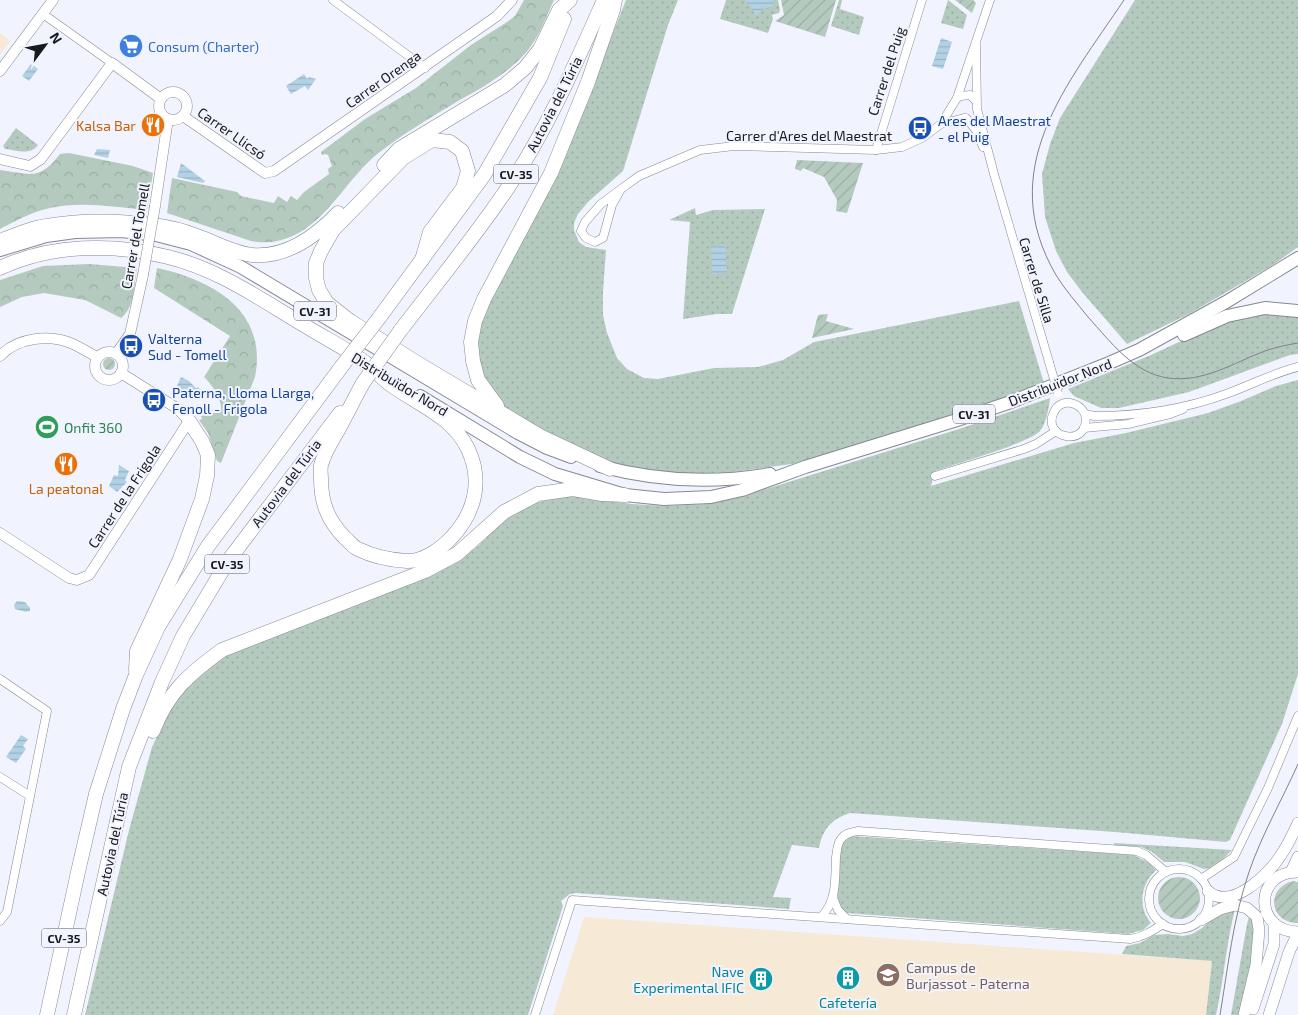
<svg xmlns="http://www.w3.org/2000/svg" width="1298" height="1015" font-family="'Exo 2',sans-serif">
	<style>
		.education { fill: #f6e9d5 }
		.grass { fill: url(#grass-dots) }
		.forest { fill: url(#forest-crowns) }
		.garden { fill: url(#garden-furrows) }
		.water { fill: url(#water-rules) }
		.lines { fill: none; stroke-linecap: round; stroke-linejoin: round }
		.minor-casing { stroke: #868993; stroke-width: 9 }
		.tertiary-casing { stroke: #868993; stroke-width: 11 }
		.secondary-casing { stroke: #868993; stroke-width: 12 }
		.primary-casing { stroke: #868993; stroke-width: 14 }
		.trunk-casing { stroke: #868993; stroke-width: 15 }
		.minor { stroke: #fff; stroke-width: 8 }
		.tertiary { stroke: #fff; stroke-width: 10 }
		.secondary { stroke: #fff; stroke-width: 11 }
		.primary { stroke: #fff; stroke-width: 12 }
		.trunk { stroke: #fff; stroke-width: 14 }
		.tram { stroke: #81828a; stroke-width: 1 }
		.minor-bridge-casing { stroke: #868993; stroke-width: 9; stroke-linecap: butt }
		.tertiary-bridge-casing { stroke: #868993; stroke-width: 11; stroke-linecap: butt }
		.trunk-bridge-casing { stroke: #868993; stroke-width: 15; stroke-linecap: butt }
		.minor-bridge { stroke: #fff; stroke-width: 8 }
		.tertiary-bridge { stroke: #fff; stroke-width: 10 }
		.trunk-bridge { stroke: #fff; stroke-width: 14 }
		.labels { text-anchor: middle; dominant-baseline: central; stroke-width: 4; stroke-linejoin: round; paint-order: stroke }
		.shield { fill: #f1f4ff; stroke: #5a5b62; stroke-width: 1 }
		.shield-label { font-size: 12px; font-weight: bold; fill: #191a1e }
		.shop-label { font-size: 14px; fill: #366cbe; stroke: #f1f4ff; text-anchor: start }
		.street-label { font-size: 14px; fill: #191a1e; stroke: #f1f4ff }
		.transit-label { font-size: 14px; fill: #164399; stroke: #f1f4ff; text-anchor: start }
		.food-label { font-size: 14px; fill: #c56008; stroke: #f1f4ff; text-anchor: end }
		.leisure-label { font-size: 14px; fill: #27864d; stroke: #f1f4ff; text-anchor: start }
		.education-label { font-size: 14px; fill: #785e54; stroke: #f1f4ff; text-anchor: start }
		.culture-label { font-size: 14px; fill: #0d838f; stroke: #f1f4ff; text-anchor: end }
	</style>
	<defs>
		<pattern id="grass-dots" width="8" height="8" patternUnits="userSpaceOnUse" patternTransform="scale(1.25)"><rect width="8" height="8" fill="#b5cabe"/><path d="M2 2h.1M6 6h.1" fill="none" stroke="#9bada3" stroke-width="1.8" stroke-linecap="round"/></pattern>
		<pattern id="forest-crowns" width="20" height="18" patternUnits="userSpaceOnUse" patternTransform="scale(1.25)"><rect width="20" height="18" fill="#b5cabe"/><path d="M2 6a3 3 0 1 1 6 0M12 15a3 3 0 1 1 6 0" fill="none" stroke="#9bada3"/></pattern>
		<pattern id="garden-furrows" width="10" height="10" patternUnits="userSpaceOnUse" patternTransform="scale(1.25)"><rect width="10" height="10" fill="#b5cabe"/><path d="M-1 1l2-2M0 10L10 0M9 11l2-2" fill="none" stroke="#9bada3"/></pattern>
		<pattern id="water-rules" width="6" height="5" patternUnits="userSpaceOnUse" patternTransform="scale(1.25)"><rect width="6" height="5" fill="#b2d1e4"/><path d="M0 2.5h6" fill="none" stroke="#98b3c3"/></pattern>
	</defs>
	<rect width="100%" height="100%" fill="#f1f4ff"/>
	<g class="education">
		<polygon points="0,33 10,41 0,55"/>
		<polygon points="584,917 1212,961 1206,1015 553,1015"/>
	</g>
	<g class="grass">
		<polygon points="626,0 678,0 668,25 623,171 588,202 578,214 574,223 574,230 579,242 586,247 606,250 603,292 603,315 607,333 617,358 627,369 644,378 658,379 714,368 758,367 783,360 814,342 1019,301 1044,383 1009,397 898,433 792,464 718,474 669,473 621,466 586,456 505,409 491,391 481,369 478,345 482,320 491,297 554,181"/>
		<polygon points="726,0 778,0 780,10 779,13 772,15 773,19 768,33 720,19"/>
		<polygon points="839,0 842,0 840,9 864,17 859,35 831,26"/>
		<polygon points="948,0 967,15 963,29 941,23"/>
		<polygon points="1135,0 1298,0 1298,247 1273,265 1189,314 1127,344 1082,292 1067,272 1056,251 1045,217 1042,174 1050,144 1060,118"/>
		<path d="M16,128l22,17c-8,11 -22,5 -33,4l-2,-3z"/>
		<polygon points="695,208 696,215 713,210 765,209 732,314 717,314 683,319 690,222 669,220"/>
		<polygon points="1268,312 1298,315 1298,354 1290,355 1189,392 1119,408 1101,408 1074,396 1068,389 1151,355 1224,321"/>
		<path d="M1298,380v294l-16,50 -52,116 -4,2 -111,-10 -265,-19c-17,5 -28,16 -31,35l-27,-3 -19,52 18,1 -2,11 -213,-16 -6,1 -9,7 2,5 -35,109h-443l44,-185 23,-83 23,-48 23,-27 31,-18 223,-89 26,-19 28,-28 29,-15 25,-6h20l52,7 33,2 42,-2 30,-6 222,-69 91,-31c-1,10 -4,26 -10,33 -11,12 -85,33 -105,40l-4,15 143,-43 52,-10 82,-20 33,-12 35,-15z"/>
		<path d="M852,836l282,19 15,8 7,7c-15,14 -19,36 -5,53l-8,7 -15,4 -282,-21c-15,-8 -6,-50 -5,-66l2,-5z"/>
		<polygon points="1114,843 1232,850 1223,859 1210,868 1204,869 1185,862 1164,862 1152,852 1141,847 1114,845"/>
		<path d="M1235,909c-9,35 -11,71 -19,106h-10l6,-54 -90,-7 4,-8 14,-3 14,-8 14,-1 15,2 9,-2 10,-6 10,-9z"/>
		<path d="M1250,914c12,21 -4,78 -12,101h-7l16,-91z"/>
	</g>
	<g class="forest">
		<path d="M524,0h30c-10,22 -16,41 -34,59 -18,18 -40,30 -62,42 -28,17 -57,34 -82,54 -26,22 -43,55 -71,74 -17,11 -34,16 -54,12l-84,-28 5,-35 65,14 4,4 33,7 4,-7 9,6 4,-6 6,4 7,-8 25,-18 -1,-5 4,-3 -4,-11 -3,-1 -3,1 -1,-3 44,-33 51,-31 55,-43 36,-23 8,-6z"/>
		<path d="M69,153l64,13 20,7 -6,37c-31,-3 -67,-9 -97,-2 -18,4 -35,13 -50,21v-59c31,4 39,11 60,-16z"/>
		<path d="M89,264l48,4c-3,15 -2,40 -16,50l-36,-18 -41,-7 -22,4 -22,10v-27l43,-14z"/>
		<path d="M157,268c56,12 111,43 98,109l-34,86 -4,-2 -9,-28 -9,-13 3,-1 -1,-3 20,-5c1,-13 -8,-25 -17,-34l26,-41 -76,-48z"/>
	</g>
	<g class="garden">
		<polygon points="781,0 836,0 825,37 775,21 784,15"/>
		<polygon points="955,0 973,0 976,3 972,13"/>
		<polygon points="797,160 863,163 847,213 836,211 837,200 824,177 803,168 801,171 795,169"/>
		<polygon points="828,314 826,321 854,329 812,338 818,315"/>
		<circle cx="109" cy="364" r="6"/>
		<circle cx="1179" cy="898" r="21"/>
		<path d="M1294,881l4,1v41c-29,0 -33,-36 -4,-42z"/>
	</g>
	<g class="water">
		<polygon points="745,0 773,0 774,6 763,9 757,15 755,15 750,5 748,5"/>
		<polygon points="941,38 952,42 943,69 932,66"/>
		<polygon points="31,64 38,69 29,81 22,76"/>
		<polygon points="304,74 307,79 309,77 316,79 308,90 305,86 291,94 286,86"/>
		<polygon points="97,149 110,150 108,158 94,155"/>
		<polygon points="181,163 205,181 203,183 177,177"/>
		<polygon points="725,245 727,273 712,274 711,246"/>
		<polygon points="181,377 189,381 196,388 198,387 202,392 195,397 194,395 189,397 186,393 176,388"/>
		<polygon points="119,465 129,471 125,480 127,482 117,492 109,486 114,475 118,476"/>
		<polygon points="17,601 25,602 30,608 30,611 26,612 15,609 14,605"/>
		<polygon points="21,735 28,739 23,746 26,749 16,763 6,757"/>
	</g>
	<g class="lines">
		<g class="minor-casing">
			<g id="minor">
				<polyline points="333,0 425,68"/>
				<polyline points="43,14 112,63"/>
				<polyline points="976,45 977,109 994,174 1049,362"/>
				<polyline points="957,98 961,96 970,95 976,101"/>
				<polyline points="966,118 976,130 983,147"/>
				<polyline points="941,124 957,98 990,0"/>
				<polyline points="876,150 922,0"/>
				<polyline points="621,189 612,205 603,238 595,242 586,238 581,231 585,222 601,204 621,189 639,176 700,150 734,146 876,150 902,147 922,138 941,124 964,118"/>
				<path d="M1085,414c7,35 -45,25 -31,-2 7,-15 25,-10 31,2l9,2c43,0 91,-7 132,-22 25,-9 47,-21 72,-27"/>
				<polyline points="1084,428 1128,424 1170,414 1183,409"/>
				<polyline points="935,476 1024,449 1036,444 1056,431"/>
				<polyline points="0,679 47,711 7,912 0,921"/>
				<polyline points="0,777 30,796"/>
				<circle cx="1179" cy="899" r="30"/>
				<polyline points="1201,879 1234,857 1268,788 1298,716"/>
				<polyline points="833,898 838,910 846,918"/>
				<path d="M822,916c15,-16 13,-37 14,-59 1,-5 1,-14 5,-18 4,-6 11,-7 17,-8l279,20 9,4 20,17"/>
				<path d="M535,1015l37,-115 558,39c13,-2 22,-8 33,-15"/>
			</g>
		</g>
		<g class="tertiary-casing">
			<g id="tertiary">
				<polyline points="0,71 53,0"/>
				<circle cx="173" cy="106" r="14"/>
				<polyline points="183,116 265,173 274,171 497,16 512,0"/>
				<polyline points="0,159 30,166 41,159 112,63 161,99"/>
				<polyline points="155,206 168,119"/>
				<circle cx="109" cy="366" r="14"/>
				<polyline points="116,354 130,334 143,275"/>
				<path d="M0,356c18,-19 50,-22 73,-12 9,4 16,9 24,13"/>
				<polyline points="0,533 69,578 77,580 89,575 189,421 178,409 121,373"/>
			</g>
		</g>
		<g class="secondary-casing">
			<g id="secondary">
				<polyline points="1291,872 1298,857"/>
				<path d="M1298,872c-44,-1 -45,59 0,60"/>
				<path d="M1208,891c23,21 61,-17 73,-36 7,-10 12,-21 17,-32"/>
				<polyline points="1201,920 1220,909 1235,905 1247,908 1257,917 1259,930 1256,965 1244,1015"/>
				<polyline points="1253,1009 1274,944 1274,924"/>
				<polyline points="1269,1015 1289,952 1298,933"/>
			</g>
		</g>
		<g class="primary-casing">
			<g id="primary">
				<polyline points="0,250 46,236 75,232 122,231 156,235 191,244 241,267 518,433 547,448 571,457"/>
				<polyline points="1184,335 1227,316 1265,308 1298,311"/>
				<polyline points="420,396 520,457 555,474 625,495 664,499 711,497 742,490 805,467 957,420 1011,402 1109,363 1139,350 1226,302 1298,258"/>
				<path d="M600,466c56,15 113,18 170,8"/>
			</g>
		</g>
		<g class="trunk-casing">
			<g id="trunk">
				<polyline points="384,165 399,149 505,85 525,68 540,49 559,10 570,0"/>
				<path d="M0,241c13,-5 26,-11 40,-14 37,-7 76,-7 113,-2 14,2 29,5 41,10 19,6 38,18 58,20 34,3 64,-19 86,-42"/>
				<polyline points="422,260 430,232 463,188 468,171 462,151 450,142 432,140 403,158 333,230 321,251 316,263 316,278 319,290 327,303 350,321 419,364 540,436 610,469"/>
				<path d="M0,268c51,-24 114,-25 168,-11 50,12 92,42 136,68 20,13 44,24 63,39 9,6 15,15 24,21 28,20 62,32 77,64 15,32 7,64 -17,89 -10,11 -29,24 -44,23 -17,-1 -33,-4 -49,-12 -5,-2 -9,-8 -14,-12 -16,-17 -23,-34 -23,-58 0,-4 -1,-9 0,-14 3,-11 10,-23 16,-33 9,-16 17,-33 26,-49"/>
				<polyline points="379,318 484,175 540,78 564,19"/>
				<path d="M400,331c36,-47 74,-93 107,-142 40,-59 68,-124 97,-189"/>
				<polyline points="497,406 478,380 473,361 471,342 475,321 484,299 551,173 588,82 613,10 615,0"/>
				<polyline points="136,670 137,651 180,559 202,499 207,476 208,455 202,441 189,421"/>
				<path d="M153,731c15,-39 36,-57 69,-81l203,-79 32,-17 47,-42 34,-18 35,-5 29,5 23,1"/>
				<polyline points="47,1015 78,872 96,794 123,709 136,675 158,627 208,546 342,366"/>
				<polyline points="74,1015 129,767 162,682 183,636 228,561 340,413"/>
			</g>
		</g>
		<use href="#minor" class="minor"/>
		<use href="#tertiary" class="tertiary"/>
		<use href="#secondary" class="secondary"/>
		<use href="#primary" class="primary"/>
		<use href="#trunk" class="trunk"/>
		<g class="tram">
			<path d="M1124,0c-57,85 -130,169 -68,275 9,15 21,28 32,42 22,24 45,56 80,61 35,5 65,-15 97,-27 11,-4 22,-6 33,-8"/>
			<path d="M1220,1015c8,-48 13,-96 29,-143 13,-38 33,-72 49,-108"/>
		</g>
		<g class="minor-bridge-casing">
			<polyline id="minor-bridge" points="1049,362 1058,393"/>
		</g>
		<g class="tertiary-bridge-casing">
			<polyline id="tertiary-bridge" points="143,275 155,206"/>
		</g>
		<g class="trunk-bridge-casing">
			<g id="trunk-bridge">
				<polyline points="342,366 379,318"/>
				<polyline points="363,383 400,331"/>
			</g>
		</g>
		<use href="#minor-bridge" class="minor-bridge"/>
		<use href="#tertiary-bridge" class="tertiary-bridge"/>
		<use href="#trunk-bridge" class="trunk-bridge"/>
	</g>
	<defs>
		<g id="supermarket-disc" transform="scale(1.25)"><circle r="9.5" fill="#3f7fe0" stroke="#f1f4ff"/><path d="M-6-5.5h2.5l.6 2H6L4.5 2H-2.5L-4.4-4H-6ZM-1.5 3.2a1.3 1.3 0 1 0 .1 0ZM3 3.2a1.3 1.3 0 1 0 .1 0Z" fill="#fff"/></g>
		<g id="restaurant-disc" transform="scale(1.25)"><circle r="9.5" fill="#e8710a" stroke="#f1f4ff"/><path d="M-5-6h1v4h1v-4h1v4h1v-4h1v5L-1.5 .5V6h-2V.5L-5-1ZM5-6V6H3V1.5H1.5Q1.5-4 5-6Z" fill="#fff"/></g>
		<g id="bus-disc" transform="scale(1.25)"><circle r="9.5" fill="#1a4fb4" stroke="#f1f4ff"/><path d="M-5-6H5V4H4V6H2V4H-2V6H-4V4H-5ZM-3.5-4V0h7V-4ZM-3.5 1.2v1.5H-2V1.2ZM2 1.2v1.5H3.5V1.2Z" fill="#fff"/></g>
		<g id="stadium-disc" transform="scale(1.25)"><circle r="9.5" fill="#2e9e5b" stroke="#f1f4ff"/><path d="M0-5a6.5 5 0 1 0 0 10a6.5 5 0 1 0 0-10ZM-3.5-1.8h7v3.6h-7Z" fill="#fff"/></g>
		<g id="university-disc" transform="scale(1.25)"><circle r="9.5" fill="#8d6e63" stroke="#f1f4ff"/><path d="M0-5L7-2L0 1L-7-2ZM-4 1L0 2.5L4 1V4Q0 6-4 4Z" fill="#fff"/></g>
		<g id="building-disc" transform="scale(1.25)"><circle r="9.5" fill="#0f9aa8" stroke="#f1f4ff"/><path d="M-4-6H4V6H1V3H-1V6H-4ZM-2.5-4.3h1.7v1.8h-1.7ZM.8-4.3h1.7v1.8H.8ZM-2.5-1h1.7V.8h-1.7ZM.8-1h1.7V.8H.8Z" fill="#fff"/></g>
	</defs>
	<g fill-rule="evenodd">
		<use href="#supermarket-disc" x="131" y="46"/>
		<use href="#restaurant-disc" x="153" y="125"/>
		<use href="#bus-disc" x="920" y="128"/>
		<use href="#bus-disc" x="131" y="346"/>
		<use href="#bus-disc" x="154" y="400"/>
		<use href="#stadium-disc" x="47" y="427"/>
		<use href="#restaurant-disc" x="66" y="464"/>
		<use href="#university-disc" x="888" y="975"/>
		<use href="#building-disc" x="848" y="978"/>
		<use href="#building-disc" x="761" y="979"/>
	</g>
	<g class="labels">
		<g class="shield">
			<rect x="493.5" y="164.5" width="45" height="19" rx="4"/>
			<rect x="294" y="301.5" width="42" height="19" rx="4"/>
			<rect x="953" y="404.5" width="42" height="19" rx="4"/>
			<rect x="204.5" y="554.5" width="45" height="19" rx="4"/>
			<rect x="41.5" y="928.5" width="45" height="19" rx="4"/>
		</g>
		<g class="shield-label">
			<text x="516" y="174">CV-35</text>
			<text x="315" y="311">CV-31</text>
			<text x="974" y="414">CV-31</text>
			<text x="227" y="564">CV-35</text>
			<text x="64" y="938">CV-35</text>
		</g>
		<g class="shop-label">
			<text x="148" y="46">Consum (Charter)</text>
		</g>
		<g class="street-label">
			<text transform="translate(886 71) rotate(-72)">Carrer del Puig</text>
			<text transform="translate(383 79) rotate(-35)">Carrer Orenga</text>
			<text transform="translate(554 104) rotate(-63)">Autovia del Túria</text>
			<text transform="translate(232 133) rotate(35)">Carrer Llicsó</text>
			<text x="809" y="135">Carrer d'Ares del Maestrat</text>
			<text transform="translate(135 236) rotate(-80)">Carrer del Tomell</text>
			<text transform="translate(1037 280) rotate(73)">Carrer de Silla</text>
			<text transform="translate(1060 382) rotate(-21)">Distribuïdor Nord</text>
			<text transform="translate(400 384) rotate(31)">Distribuïdor Nord</text>
			<text transform="translate(286 483) rotate(-53)">Autovia del Túria</text>
			<text transform="translate(124 496) rotate(-57)">Carrer de la Frigola</text>
			<text transform="translate(112 844) rotate(-78)">Autovia del Túria</text>
		</g>
		<g class="transit-label">
			<text x="938" y="120">Ares del Maestrat<tspan x="938" dy="16">- el Puig</tspan></text>
			<text x="148" y="338">Valterna<tspan x="148" dy="16">Sud - Tomell</tspan></text>
			<text x="172" y="392">Paterna, Lloma Llarga,<tspan x="172" dy="16">Fenoll - Frigola</tspan></text>
		</g>
		<g class="food-label">
			<text x="136" y="125">Kalsa Bar</text>
			<text x="66" y="488" text-anchor="middle">La peatonal</text>
		</g>
		<g class="leisure-label">
			<text x="64" y="427">Onfit 360</text>
		</g>
		<g class="education-label">
			<text x="906" y="967">Campus de<tspan x="906" dy="16">Burjassot - Paterna</tspan></text>
		</g>
		<g class="culture-label">
			<text x="744" y="971">Nave<tspan x="744" dy="16">Experimental IFIC</tspan></text>
			<text x="848" y="1002" text-anchor="middle">Cafetería</text>
		</g>
	</g>
	<g transform="translate(45 45) rotate(58)" stroke="#f1f4ff" stroke-width="4" paint-order="stroke">
	<path d="M0-4L9 19L0 12L-9 19Z" fill="#191a1e"/>
	<text y="-8" font-size="14" font-weight="bold" text-anchor="middle" fill="#191a1e">N</text>
	</g>
</svg>
